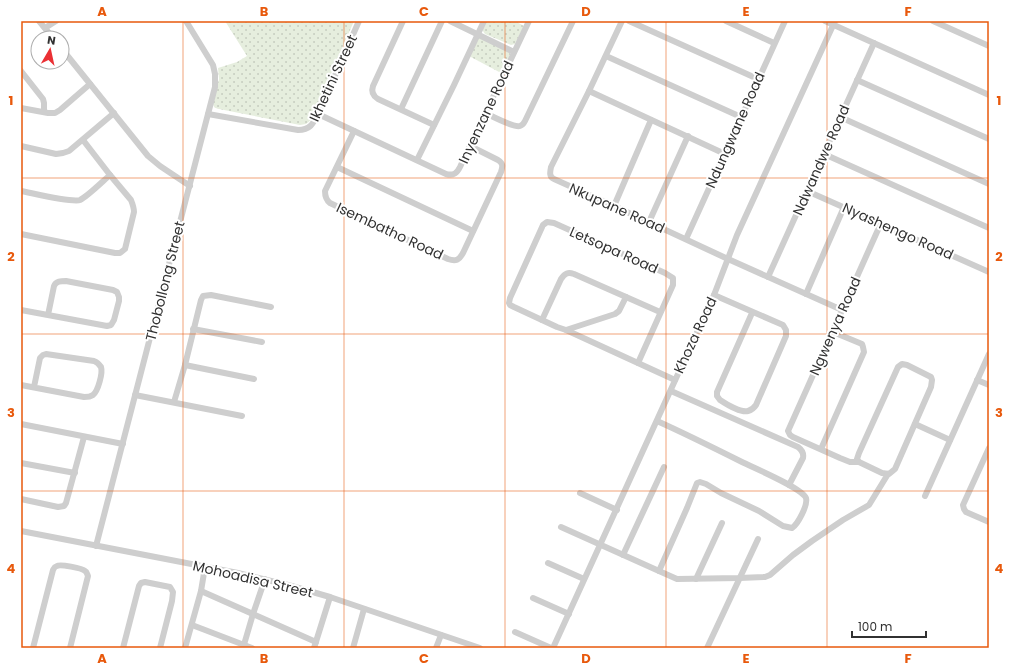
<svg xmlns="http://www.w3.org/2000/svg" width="1010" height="669" font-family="Poppins,sans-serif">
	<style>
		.grass { fill: url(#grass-dots) }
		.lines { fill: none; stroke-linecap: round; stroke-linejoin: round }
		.minor { stroke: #cecece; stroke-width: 6 }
		.grid { fill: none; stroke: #e8590c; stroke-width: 1; stroke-opacity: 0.55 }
		.labels { text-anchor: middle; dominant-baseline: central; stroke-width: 4; stroke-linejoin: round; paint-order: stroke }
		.street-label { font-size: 14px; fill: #313131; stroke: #fff }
		.neatline { fill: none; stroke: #e8590c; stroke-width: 1.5 }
		.grid-label { font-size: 13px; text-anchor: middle; font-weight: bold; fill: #e8590c }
	</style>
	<defs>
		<pattern id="grass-dots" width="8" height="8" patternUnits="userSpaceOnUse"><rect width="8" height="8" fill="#e6eede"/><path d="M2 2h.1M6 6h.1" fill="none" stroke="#c6cdbf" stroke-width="1.8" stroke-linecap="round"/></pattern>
	</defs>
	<rect width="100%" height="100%" fill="#fff"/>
	<g class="grass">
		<path d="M225,21h129l-43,99 -5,4 -6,1 -81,-16c-4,-1 -5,-1 -6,-5l6,-25 -1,-11 19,-6 10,-6z"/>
		<path d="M485,21h30l9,5 -9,18 -4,1 -26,-11c-4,-5 -2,-8 0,-13z"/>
		<polygon points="479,36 510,52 510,55 501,73 469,56"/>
	</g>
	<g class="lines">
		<g class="minor">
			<polyline points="39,21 53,38"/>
			<path d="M403,21l-30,65c-2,6 0,10 5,13l56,26"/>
			<polyline points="450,21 514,52"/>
			<path d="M622,21l-33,70 -38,76c-1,5 -2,10 3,12l60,27 114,53 114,51"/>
			<polyline points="629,21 758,79"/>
			<polyline points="726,21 774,43"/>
			<polyline points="825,21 989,95"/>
			<polyline points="933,21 989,46"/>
			<polyline points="45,28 56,21"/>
			<polyline points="62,49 148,156 160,166 190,186"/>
			<polyline points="606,56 741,117"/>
			<polyline points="21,71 43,99 44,103 44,112"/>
			<polyline points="857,80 989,139"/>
			<polyline points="589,91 725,154"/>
			<polyline points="21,108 48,113 55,113 60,110 90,84"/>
			<polyline points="401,109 442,21"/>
			<path d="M485,113c7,3 29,15 35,13 3,-1 4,-3 5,-5l48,-100"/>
			<path d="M208,114l90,16c12,0 15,-6 20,-16l41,-93"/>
			<path d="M318,114l128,60c8,2 11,-1 14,-7l69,-146"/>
			<polyline points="840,117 989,184"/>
			<path d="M354,131l-29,60c0,6 1,9 5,12l118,56c8,3 11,1 15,-6l38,-81c2,-6 2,-9 -3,-12l-28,-14"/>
			<polyline points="21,146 56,154 63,153 69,151 114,113"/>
			<polyline points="824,154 989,228"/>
			<polyline points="417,160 454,85 484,21"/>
			<polyline points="337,167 473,231"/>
			<path d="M21,191c11,2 51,12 59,9 8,-4 23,-19 30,-25"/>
			<polyline points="807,191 989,272"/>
			<polyline points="614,206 651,120"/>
			<polyline points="649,222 688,136"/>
			<path d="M21,234l94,19h5l5,-4 9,-37c0,-4 -1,-7 -3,-12l-21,-25 -27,-35"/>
			<polyline points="686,239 785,21"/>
			<polyline points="768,277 874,43"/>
			<polyline points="806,294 844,207"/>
			<path d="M714,295l69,30 3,5v6l-30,69c-2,3 -4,5 -8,6 -7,2 -22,-7 -28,-11l-3,-4v-4l35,-79"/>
			<polyline points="626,297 619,311 615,314 566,330 557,327 514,307 510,305 509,303 510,298 543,225 547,222 554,223 665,273 673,278 673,285 638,363"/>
			<path d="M21,310l86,16 4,-1 3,-5 5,-19v-4l-2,-5 -4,-2 -47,-9c-5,0 -10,0 -12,5l-6,29"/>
			<path d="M542,320l19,-41c4,-6 7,-7 13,-5l86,38"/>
			<polyline points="193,329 262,342"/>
			<polyline points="566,330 675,380"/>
			<polyline points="185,365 254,379"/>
			<polyline points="977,380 989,385"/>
			<path d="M21,385l63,12c3,0 6,0 9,-2 5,-4 10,-22 8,-28 -2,-3 -4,-5 -7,-6l-48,-7 -3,1 -3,3 -6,29"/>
			<path d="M671,391l127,56c4,3 6,6 5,11l-14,27"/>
			<polyline points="135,395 242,416"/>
			<polyline points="174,402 185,365 201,300 203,296 211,295 271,307"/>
			<path d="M657,421c29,13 57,27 85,41 12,6 60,26 64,36 2,7 -8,26 -14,30l-9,-2 -24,-15 -38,-18 -15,-9 -6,-2 -3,1 -10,25 -28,63"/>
			<polyline points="21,424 123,444"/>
			<polyline points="915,424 950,440"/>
			<polyline points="989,448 963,505 964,509 966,512 989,522"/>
			<polyline points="821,449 864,352 863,347 862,344 833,332"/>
			<polyline points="859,462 857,459 859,453 898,367 902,364 907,365 931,377 932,380 931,387 895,469 889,474 882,473 859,462 850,462 840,458 793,437 790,435 788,431 881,223"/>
			<polyline points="21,463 75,473"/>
			<polyline points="580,493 617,510"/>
			<polyline points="925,496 989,354"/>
			<polyline points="21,499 58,507 64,506 66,503 84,437"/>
			<polyline points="561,527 659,571 677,579 739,578 765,577 770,575 793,555 812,541 843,520 869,505 888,474"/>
			<polyline points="21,531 238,573 288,585 330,597 480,648"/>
			<polyline points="96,546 215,87 215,74 213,65 186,21"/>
			<polyline points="623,555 664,467"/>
			<polyline points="548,563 584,579"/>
			<polyline points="696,579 722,523"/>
			<polyline points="201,591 316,642"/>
			<polyline points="533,598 569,614"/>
			<polyline points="192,625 252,648"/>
			<polyline points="515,632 551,648"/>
			<path d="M33,648l20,-78c1,-2 1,-3 4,-4 3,-2 25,2 28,5 2,1 2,3 3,5l-18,72"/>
			<polyline points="123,648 139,586 141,583 145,582 170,587 173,592 172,601 160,648"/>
			<polyline points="185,648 201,591 205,567"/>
			<polyline points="243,648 253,614 265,579"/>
			<polyline points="314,648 330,597"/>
			<polyline points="353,648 364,609"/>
			<polyline points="436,648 441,635"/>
			<polyline points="553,648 714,295 737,235 835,21"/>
			<polyline points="707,648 758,539"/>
		</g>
	</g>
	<path class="grid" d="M183,21v627M344,21v627M505,21v627M666,21v627M827,21v627M21,178h968M21,334h968M21,491h968"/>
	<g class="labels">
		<g class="street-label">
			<text transform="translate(333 78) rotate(-65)">Ikhetini Street</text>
			<text transform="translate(486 112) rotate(-65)">Inyenzane Road</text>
			<text transform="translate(735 130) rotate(-66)">Ndungwane Road</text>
			<text transform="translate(821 160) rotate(-66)">Ndwandwe Road</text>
			<text transform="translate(617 208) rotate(24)">Nkupane Road</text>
			<text transform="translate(390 231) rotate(25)">Isembatho Road</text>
			<text transform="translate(898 231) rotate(24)">Nyashengo Road</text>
			<text transform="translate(614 250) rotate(24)">Letsopa Road</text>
			<text transform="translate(165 281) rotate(-76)">Thobollong Street</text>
			<text transform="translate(835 326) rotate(-66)">Ngwenya Road</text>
			<text transform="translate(695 335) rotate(-65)">Khoza Road</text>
			<text transform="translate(253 579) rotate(13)">Mohoadisa Street</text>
		</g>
	</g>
	<rect width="1010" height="669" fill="none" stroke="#ffffff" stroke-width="44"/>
	<g transform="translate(50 50) rotate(9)"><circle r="19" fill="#ffffff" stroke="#adadad"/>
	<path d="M0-3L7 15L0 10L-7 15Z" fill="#ea3034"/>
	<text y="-6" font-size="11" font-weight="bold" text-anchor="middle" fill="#313131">N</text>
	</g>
	<path d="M852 631v6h74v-6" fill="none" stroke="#313131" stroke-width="2"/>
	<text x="858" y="631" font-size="12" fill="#313131" stroke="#ffffff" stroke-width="3" paint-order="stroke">100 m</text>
	<rect x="22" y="22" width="966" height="625" class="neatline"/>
	<g class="grid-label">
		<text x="102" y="16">A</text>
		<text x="264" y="16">B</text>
		<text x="424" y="16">C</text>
		<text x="586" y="16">D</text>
		<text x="746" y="16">E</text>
		<text x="908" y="16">F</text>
		<text x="11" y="105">1</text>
		<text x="999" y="105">1</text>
		<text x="11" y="261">2</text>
		<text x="999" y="261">2</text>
		<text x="11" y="417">3</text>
		<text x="999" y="417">3</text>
		<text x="11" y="573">4</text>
		<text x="999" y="573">4</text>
		<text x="102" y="663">A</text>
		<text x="264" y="663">B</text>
		<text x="424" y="663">C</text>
		<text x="586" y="663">D</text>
		<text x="746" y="663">E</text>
		<text x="908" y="663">F</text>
	</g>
</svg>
